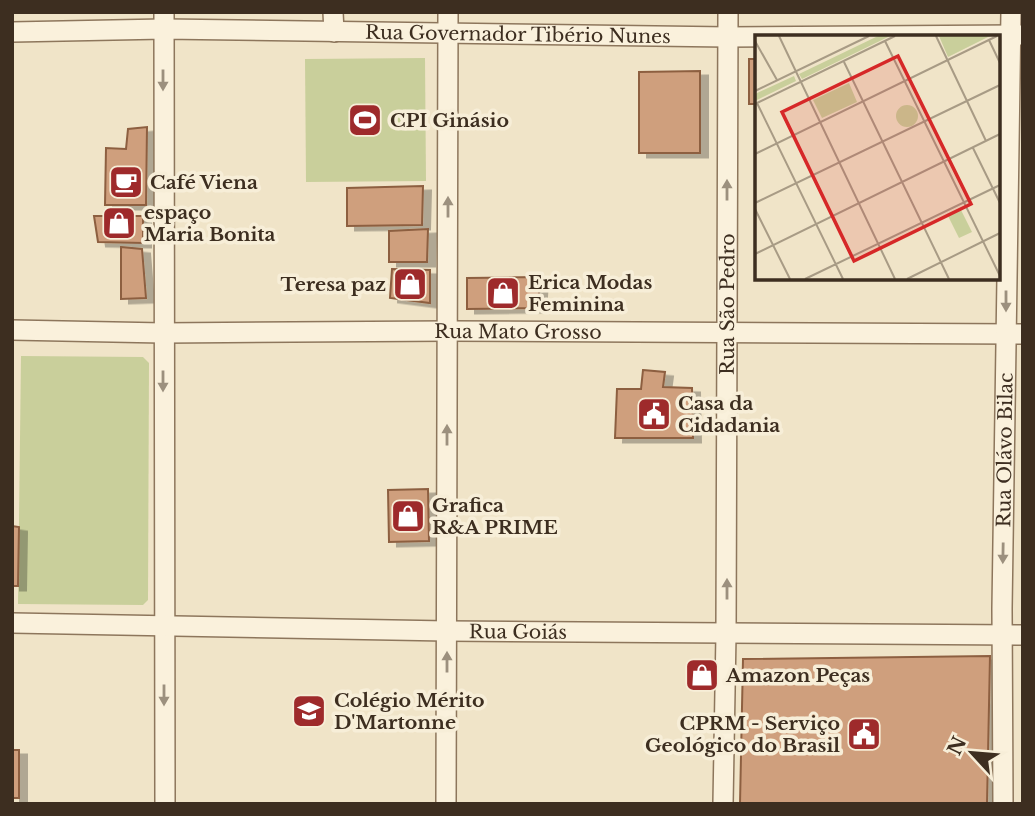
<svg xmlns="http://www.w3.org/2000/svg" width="1035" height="816" font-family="'Libre Baskerville',serif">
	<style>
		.green { fill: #c9cf9b }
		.building { fill: #cf9f7d; stroke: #8d5f41; stroke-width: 2; filter: url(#shadow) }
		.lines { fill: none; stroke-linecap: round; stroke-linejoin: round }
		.minor-casing { stroke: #8d765c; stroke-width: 22 }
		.minor { stroke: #faf1dc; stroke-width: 19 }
		.oneway { fill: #9c907e }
		.labels { text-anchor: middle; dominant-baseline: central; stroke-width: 7; stroke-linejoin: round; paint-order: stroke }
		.street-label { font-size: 19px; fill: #3d2e20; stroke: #f7eed8 }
		.poi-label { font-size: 19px; font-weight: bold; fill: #3d2e20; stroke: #f7eed8; text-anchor: start }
		.inset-road { fill: none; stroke: #a89b85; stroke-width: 2 }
		.view { fill: #d62828; fill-opacity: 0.15; stroke: #d62828; stroke-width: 3.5 }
		.inset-edge { fill: none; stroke: #3d2e20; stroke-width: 3.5 }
	</style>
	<defs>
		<filter id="shadow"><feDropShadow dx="8" dy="4.5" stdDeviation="0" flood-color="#0004"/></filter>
	</defs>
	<rect width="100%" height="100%" fill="#f0e4c8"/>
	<g class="green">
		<polygon points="425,58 426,181 306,182 305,59"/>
		<polygon points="21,356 143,357 149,363 148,600 143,605 18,604"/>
	</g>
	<g class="building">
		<rect x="749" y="59" width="8" height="45"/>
		<polygon points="700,71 700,153 639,153 639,72"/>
		<polygon points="147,127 146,205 105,205 106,148 126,149 128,129"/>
		<polygon points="423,186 422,225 347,226 347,188"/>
		<polygon points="94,216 143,216 143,243 98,242"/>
		<polygon points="428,229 427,262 389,262 389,231"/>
		<polygon points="121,247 142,249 146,298 121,299"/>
		<polygon points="392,269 430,270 430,303 390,298"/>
		<polygon points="540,277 538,308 467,309 467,278"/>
		<polygon points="643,370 665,372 663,387 692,388 693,438 615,438 617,389 641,389"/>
		<polygon points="428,489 429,541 389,542 388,490"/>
		<polygon points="12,526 19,527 18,586 12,586"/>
		<polygon points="990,656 987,804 740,804 743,659"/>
		<polygon points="696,666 710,666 709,684 695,683"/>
		<rect x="12" y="750" width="7" height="48"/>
	</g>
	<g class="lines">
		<g class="minor-casing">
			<g id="minor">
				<polyline points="164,12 165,804"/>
				<polyline points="333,12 334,32"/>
				<path id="s1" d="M12,32l152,-3 564,8 295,-2"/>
				<path id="s2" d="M12,330l151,3 285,-2 575,3"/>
				<path id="s3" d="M12,623l435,8 576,4"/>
				<polyline points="446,804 448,12"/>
				<path id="s4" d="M723,804l3,-170 2,-622"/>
				<path id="s5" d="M1003,804l-1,-195 9,-597"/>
			</g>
		</g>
		<use href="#minor" class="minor"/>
	</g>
	<defs><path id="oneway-solid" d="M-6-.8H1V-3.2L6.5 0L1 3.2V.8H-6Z" transform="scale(1.75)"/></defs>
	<g class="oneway">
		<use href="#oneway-solid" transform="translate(163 80) rotate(90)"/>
		<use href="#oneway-solid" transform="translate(727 190) rotate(-90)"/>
		<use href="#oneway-solid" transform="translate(448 207) rotate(-90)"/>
		<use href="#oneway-solid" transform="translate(1006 301) rotate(90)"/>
		<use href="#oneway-solid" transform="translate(163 381) rotate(90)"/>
		<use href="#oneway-solid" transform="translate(447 435) rotate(-90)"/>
		<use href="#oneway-solid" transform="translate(1003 553) rotate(91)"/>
		<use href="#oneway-solid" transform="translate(727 589) rotate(-90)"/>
		<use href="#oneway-solid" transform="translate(447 662) rotate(-90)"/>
		<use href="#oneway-solid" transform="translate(164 695) rotate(90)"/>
	</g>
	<defs>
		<g id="stadium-square" transform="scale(1.75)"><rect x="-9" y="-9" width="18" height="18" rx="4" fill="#9e2a2b" stroke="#f7eed8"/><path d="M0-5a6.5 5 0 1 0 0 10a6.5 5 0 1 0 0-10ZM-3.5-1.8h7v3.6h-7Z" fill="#fff"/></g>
		<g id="cafe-square" transform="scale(1.75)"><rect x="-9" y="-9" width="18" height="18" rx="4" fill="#9e2a2b" stroke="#f7eed8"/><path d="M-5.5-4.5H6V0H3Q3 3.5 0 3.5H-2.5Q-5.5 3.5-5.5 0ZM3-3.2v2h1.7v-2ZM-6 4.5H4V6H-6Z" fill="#fff"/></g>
		<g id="shop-square" transform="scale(1.75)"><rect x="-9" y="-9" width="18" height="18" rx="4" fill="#9e2a2b" stroke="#f7eed8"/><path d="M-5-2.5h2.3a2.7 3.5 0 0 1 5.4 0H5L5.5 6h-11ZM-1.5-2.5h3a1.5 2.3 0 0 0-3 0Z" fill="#fff"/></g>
		<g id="civic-square" transform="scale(1.75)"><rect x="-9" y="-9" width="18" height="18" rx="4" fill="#9e2a2b" stroke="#f7eed8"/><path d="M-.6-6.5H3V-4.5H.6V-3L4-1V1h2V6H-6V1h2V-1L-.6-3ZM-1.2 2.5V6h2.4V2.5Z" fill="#fff"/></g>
		<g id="school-square" transform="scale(1.75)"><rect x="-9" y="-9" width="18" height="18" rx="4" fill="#9e2a2b" stroke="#f7eed8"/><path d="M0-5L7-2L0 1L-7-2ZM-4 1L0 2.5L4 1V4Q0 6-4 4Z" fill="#fff"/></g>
	</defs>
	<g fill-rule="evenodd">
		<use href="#stadium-square" x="365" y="120"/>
		<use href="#cafe-square" x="126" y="182"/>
		<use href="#shop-square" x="119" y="223"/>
		<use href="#shop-square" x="410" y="284"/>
		<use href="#shop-square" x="503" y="293"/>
		<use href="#civic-square" x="654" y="414"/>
		<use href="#shop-square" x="408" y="516"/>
		<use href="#shop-square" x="702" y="675"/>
		<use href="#school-square" x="309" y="711"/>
		<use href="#civic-square" x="864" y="734"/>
	</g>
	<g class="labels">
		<g class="street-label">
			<text stroke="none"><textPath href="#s1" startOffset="506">Rua Governador Tibério Nunes</textPath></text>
			<text stroke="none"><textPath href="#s4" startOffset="500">Rua São Pedro</textPath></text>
			<text stroke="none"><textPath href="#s2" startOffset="506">Rua Mato Grosso</textPath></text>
			<text stroke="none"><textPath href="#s5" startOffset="354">Rua Olávo Bilac</textPath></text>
			<text stroke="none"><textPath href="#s3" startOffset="506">Rua Goiás</textPath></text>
		</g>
		<g class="poi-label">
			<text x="390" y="120">CPI Ginásio</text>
			<text x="150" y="182">Café Viena</text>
			<text x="144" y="212">espaço<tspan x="144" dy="22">Maria Bonita</tspan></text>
			<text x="528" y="282">Erica Modas<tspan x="528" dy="22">Feminina</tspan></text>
			<text x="386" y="284" text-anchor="end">Teresa paz</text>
			<text x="678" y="403">Casa da<tspan x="678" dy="22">Cidadania</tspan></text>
			<text x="432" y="505">Grafica<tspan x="432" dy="22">R&amp;A PRIME</tspan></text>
			<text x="726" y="675">Amazon Peças</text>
			<text x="334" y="700">Colégio Mérito<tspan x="334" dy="22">D'Martonne</tspan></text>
			<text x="840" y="723" text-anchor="end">CPRM - Serviço<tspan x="840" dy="22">Geológico do Brasil</tspan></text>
		</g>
	</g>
	<g transform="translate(755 35)">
		<rect width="245" height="245" fill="#f0e4c8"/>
		<path d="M123,1h12l-88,43 -3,-5zM184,1h51l-42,21zM39,41l2,5 -41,20v-7zM94,48l8,19 -35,16 -9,-18zM141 81a11 11 0 1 1 22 0a11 11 0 1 1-22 0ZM205,173l12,24 -13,6 -12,-24z" fill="#c9cf9b"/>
		<path class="inset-road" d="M24,1l116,243M181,1l50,105M234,5l11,23M0,6l22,39M130,6l115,235M89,27l105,217M0,56l114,-55M2,68l86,176M0,69l140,-68M218,113l27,55M0,119l242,-118M0,168l245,-118M0,174l35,70M0,219l245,-120M50,244l195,-94M152,244l93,-46"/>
		<path class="view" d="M143,21l73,148 -117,57 -72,-149z"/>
		<rect width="245" height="245" class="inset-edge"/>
	</g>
	<rect width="1035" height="816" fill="none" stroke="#3d2e20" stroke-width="28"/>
	<g transform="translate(972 753) rotate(296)" stroke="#f7eed8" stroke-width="5" paint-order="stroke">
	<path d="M0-5L12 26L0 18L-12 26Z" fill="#3d2e20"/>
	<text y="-10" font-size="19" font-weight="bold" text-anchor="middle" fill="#3d2e20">N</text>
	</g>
</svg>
